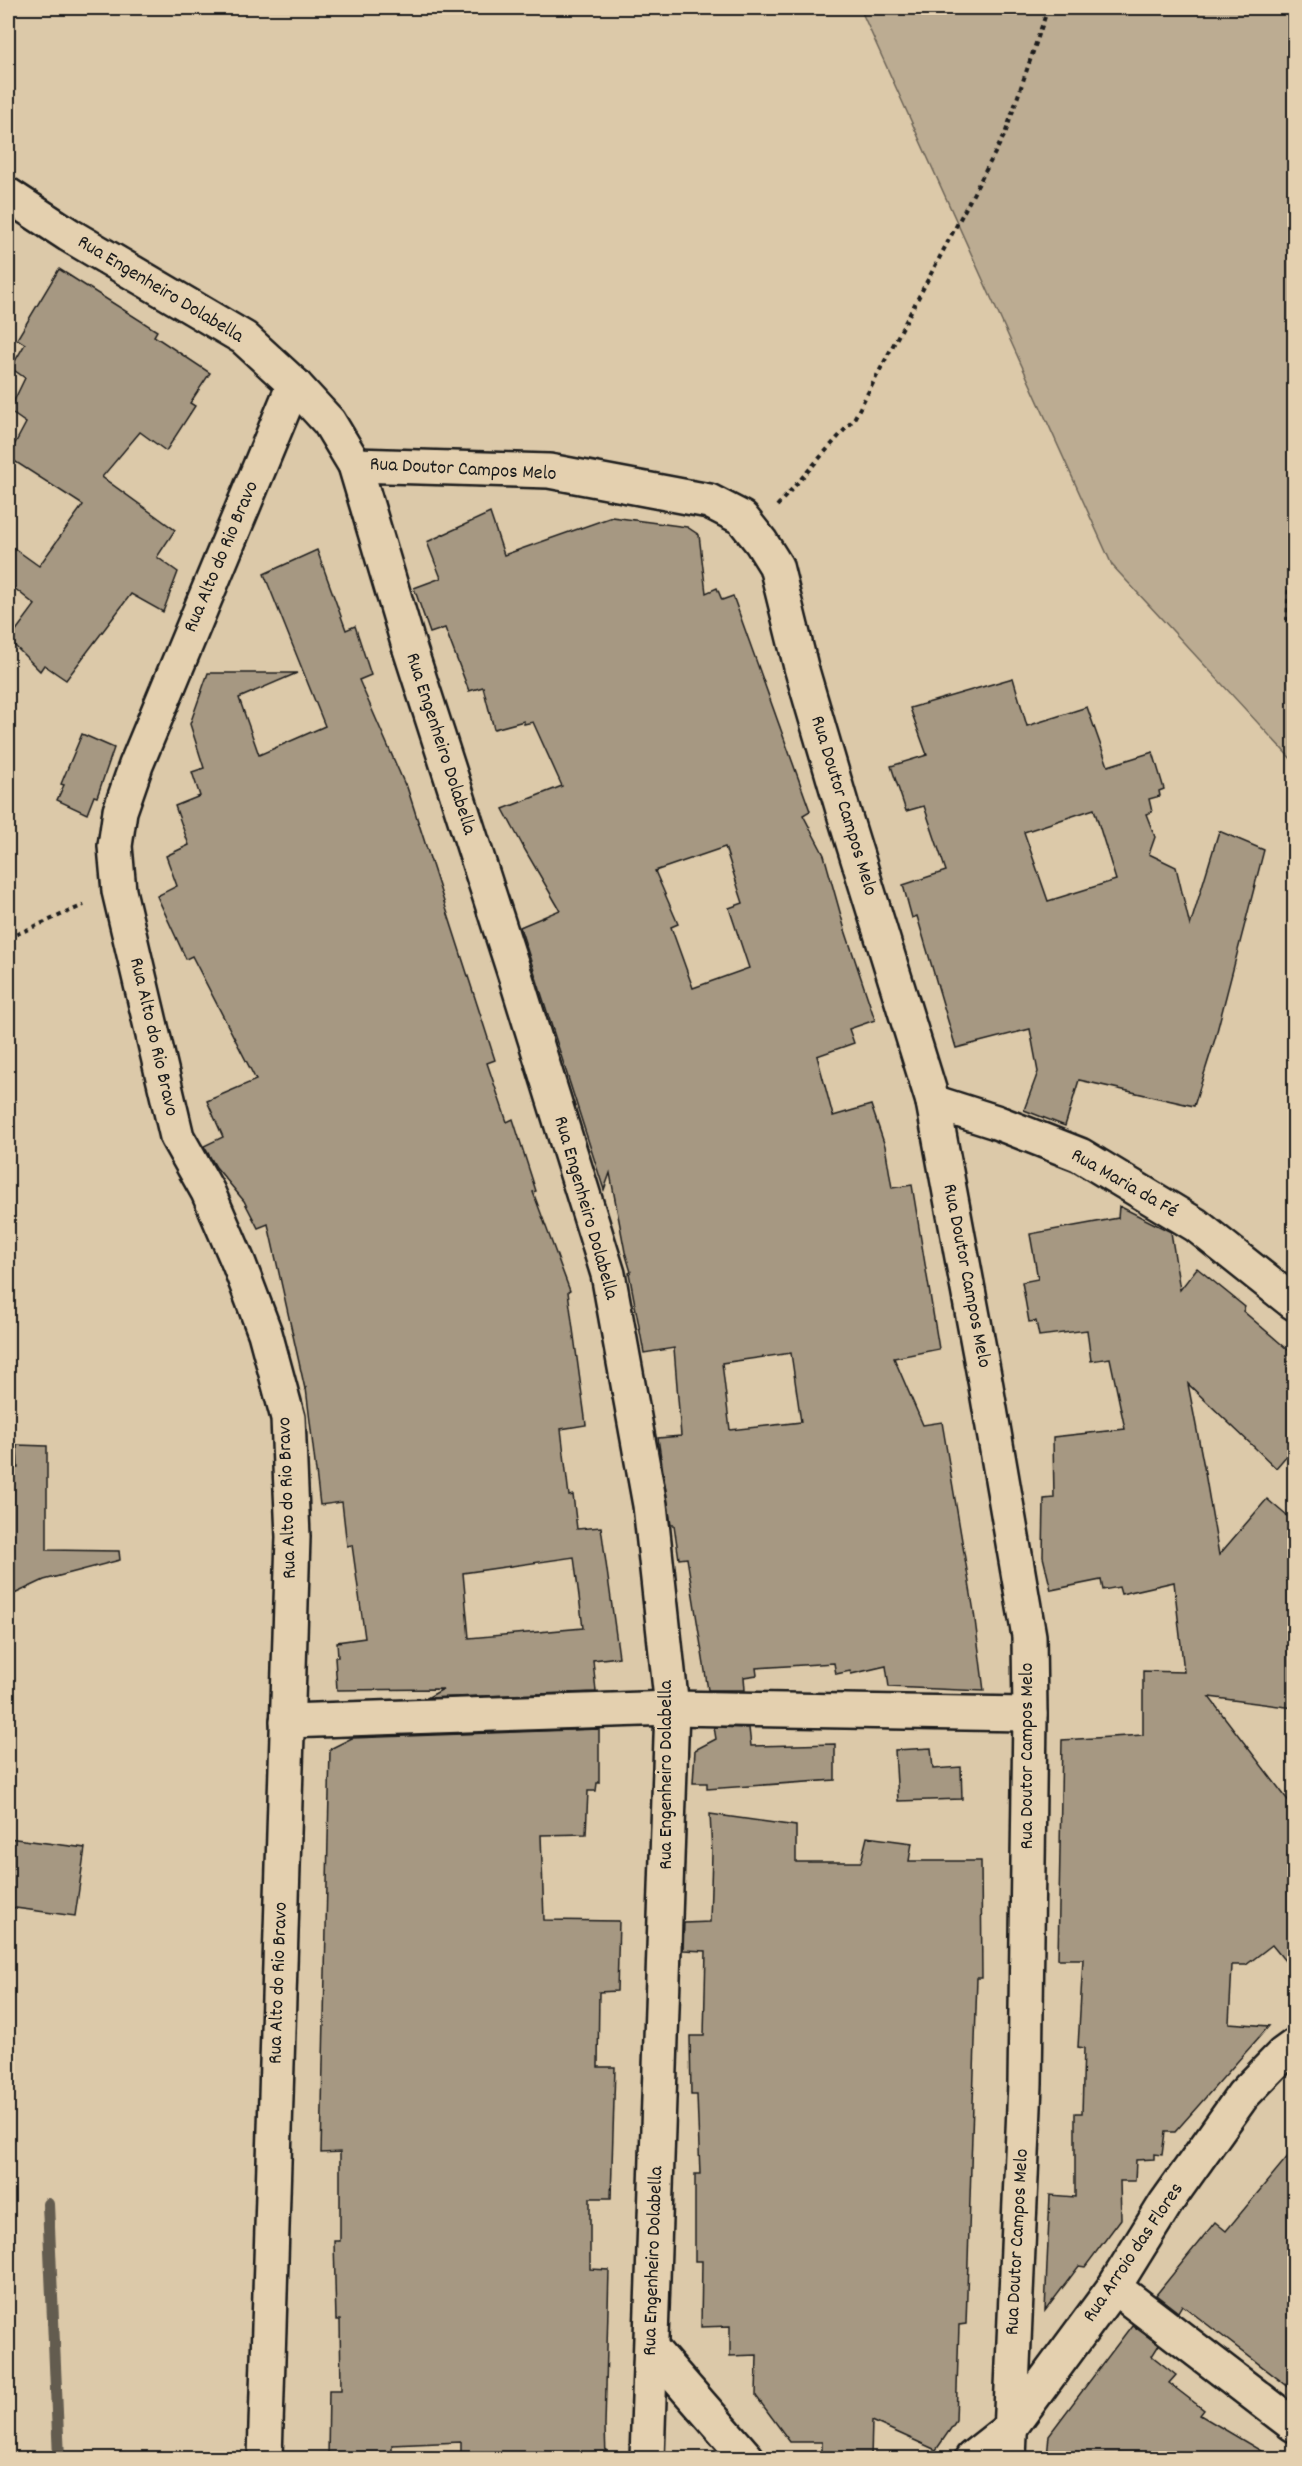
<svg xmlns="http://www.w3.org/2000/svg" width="1302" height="2466" font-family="Dekko,sans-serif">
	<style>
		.green { fill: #bcac92; stroke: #6c6457; stroke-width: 1.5 }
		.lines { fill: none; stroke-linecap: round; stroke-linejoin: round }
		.stream { stroke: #635c50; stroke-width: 12 }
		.building { fill: #a69882; stroke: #1c1c1c; stroke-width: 1.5; fill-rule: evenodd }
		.minor-casing { stroke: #1c1c1c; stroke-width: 38 }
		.path { stroke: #1c1c1c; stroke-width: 4; stroke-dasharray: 4.5 4.5; stroke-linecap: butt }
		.minor { stroke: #e4d0af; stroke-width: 33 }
		.labels { text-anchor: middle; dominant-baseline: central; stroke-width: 4.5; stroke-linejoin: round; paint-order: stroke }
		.street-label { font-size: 20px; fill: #1c1c1c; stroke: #e4d0af }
	</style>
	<rect width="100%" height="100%" fill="#dcc9a9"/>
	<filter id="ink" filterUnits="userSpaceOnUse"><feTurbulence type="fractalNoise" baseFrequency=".0167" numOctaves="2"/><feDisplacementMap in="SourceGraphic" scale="12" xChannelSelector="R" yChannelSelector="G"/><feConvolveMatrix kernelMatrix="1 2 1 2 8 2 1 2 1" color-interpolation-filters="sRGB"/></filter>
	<g filter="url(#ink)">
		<polygon class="green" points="860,8 1294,8 1294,762 1112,565"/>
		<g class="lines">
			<polyline class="stream" points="48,2204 59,2458"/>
		</g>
		<g class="building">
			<polygon points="59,269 157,331 154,336 210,373 190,403 195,406 166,451 140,432 102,477 175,530 157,557 178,572 163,612 131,594 66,680 44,665 40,671 9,640 35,605 8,583 8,544 39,566 83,505 8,457 26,423 9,411 25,378 11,368 25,344 17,339"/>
			<path d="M490,513l14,42 108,-38 75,10 12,8 7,58 11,-5 5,12 11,-4 77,215 -7,4 21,40 21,75 30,90 -26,9 5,14 -37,13 16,60 38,-11 14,41 7,42 20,-3 27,164 -45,9 29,67 19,-3 32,190 10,79 -95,-4 -3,-21 -35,8 -1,-3 -14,3 -2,-11 -78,5 1,7 -13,2 1,13h-37l-21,-132 -8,1 -5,-34h-3l-13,-87 23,-2 -7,-88 -30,5 -15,-80 2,-1 -6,-20 -15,-79 -6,17 -84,-263 40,-17 -35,-60 -22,-41 59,-23 -29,-64 -9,2v-3l-30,8 -11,-42 -14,4 -24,-63 -15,5 -16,-45 27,-10 -14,-36zM725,847l18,56 -14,5 20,60 -56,20 -22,-61 7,-3 -23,-53zM791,1353l10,69 -71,8 -8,-67z"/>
			<path d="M317,550l29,80 9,-4 16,49 -12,5 46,105 1,-1 89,276 -8,3 20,59 6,-3 23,72 -3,1 37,99 -2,1 18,133 -25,4 8,67 4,-1 4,34 24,-2 18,130 -26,3 3,32 -169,6 16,-9 -106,1 -2,-33h3l-1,-15 28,-4 -13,-93 -5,1 -5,-44 -22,3 -14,-117 -1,1 -37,-165 -10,4 -14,-27 -28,-34 -12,-21 19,-9 -16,-36 49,-21 -64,-124 -6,3 -29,-63 20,-10 -11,-30 23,-11 -14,-39 25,-10 -8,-24 12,-4 -14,-44 18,-51h89l-58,25 20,57 66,-29 -61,-152zM574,1557l9,71 -114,10 -6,-65z"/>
			<path d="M1013,678l14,48 60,-19 21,59 45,-14 11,37 -5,2 1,5 -11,3 3,13 -6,2 9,23 -6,17 27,13 14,59 29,-95 45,19 -49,189 -21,67 -115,-26 -14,46 -41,-16 14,-38 -8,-43 -74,19 -39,-132 -5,2 -9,-33 43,-14 -22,-65 -18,5 -15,-45 36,-11 -17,-47zM1094,809l22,71 -68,21 -24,-69z"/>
			<polygon points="82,734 114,748 97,797 94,796 87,814 57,800 64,785 61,784"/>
			<polygon points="1119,1206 1171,1232 1180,1290 1197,1268 1245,1307 1243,1311 1294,1355 1294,1447 1276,1468 1188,1384 1204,1467 1219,1555 1267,1499 1294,1522 1294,1708 1209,1697 1294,1808 1294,1972 1272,1945 1246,1965 1232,1965 1229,2023 1269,2026 1175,2132 1165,2132 1162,2155 1154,2154 1154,2159 1136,2160 1135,2181 1120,2181 1121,2219 1085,2267 1079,2266 1045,2311 1050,2195 1075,2197 1075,2113 1082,2113 1084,2048 1078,2047 1083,1959 1058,1959 1062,1740 1143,1735 1143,1671 1184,1672 1174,1582 1121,1594 1119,1587 1103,1590 1101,1580 1051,1590 1043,1557 1044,1499 1054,1498 1053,1437 1125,1429 1110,1358 1091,1361 1087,1330 1039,1336 1036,1321 1029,1322 1022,1282 1038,1279 1030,1234 1118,1218"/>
			<polygon points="17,1445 47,1446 47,1550 119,1551 120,1560 44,1580 8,1597 8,1468 18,1468"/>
			<polygon points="714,1727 749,1728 751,1746 835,1744 835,1780 707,1789 707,1783 693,1783 695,1750 716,1739"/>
			<polygon points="599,1729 599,1783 597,1783 596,1791 588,1791 586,1834 541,1835 544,1920 619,1921 617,1991 599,1992 598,2067 615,2067 611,2198 590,2198 590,2269 609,2270 605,2426 606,2458 461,2458 461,2442 392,2445 392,2458 328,2458 329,2390 341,2390 340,2320 336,2320 334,2241 340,2241 340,2152 321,2153 330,1749 352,1738"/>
			<polygon points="931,1748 933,1769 961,1767 962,1799 898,1801 895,1750"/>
			<polygon points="710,1814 796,1826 796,1862 861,1862 867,1837 912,1843 909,1861 981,1861 982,1978 977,1978 966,2324 959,2325 956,2421 936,2450 872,2421 871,2458 822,2458 822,2442 790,2442 756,2396 757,2355 730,2356 730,2326 701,2327 702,2261 695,2261 695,2174 700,2174 697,2095 691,2095 690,2036 704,2036 706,1951 683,1950 684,1923 710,1922 712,1853"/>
			<polygon points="8,1838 85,1848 75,1916 8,1907"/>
			<polygon points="1294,2149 1294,2391 1182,2305 1178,2312 1156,2295 1215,2222 1226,2231"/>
			<polygon points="1132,2325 1159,2345 1152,2356 1176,2375 1169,2383 1204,2410 1200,2415 1273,2458 1047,2458 1049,2435"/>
		</g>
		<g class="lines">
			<g class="minor-casing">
				<g id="minor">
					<polyline points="8,195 69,235 244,338 294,384 329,422 355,465 408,643 516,978 608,1274 650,1505 672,1708 647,2458"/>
					<polyline points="355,465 549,471 709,501 742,518 761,542 776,566 801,667 845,817 933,1102 986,1386 1029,1636 1030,1714 1025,2084 1009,2458"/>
					<polyline points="933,1102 996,1122 1080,1155 1196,1225 1294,1303"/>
					<polyline points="287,1721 672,1708 1030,1714"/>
					<polyline points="1114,2287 1294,2425"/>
					<polyline points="652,2349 747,2458"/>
					<polyline points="265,2458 293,1537 288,1418 265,1333 239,1264 208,1192 177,1137 119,891 115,846 120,811 136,765 294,384"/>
					<polyline points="972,2458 1010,2428 1114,2287 1166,2203 1243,2095 1283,2054 1294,2046"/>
				</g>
			</g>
			<g class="path">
				<polyline points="1294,500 1287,621 1294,631"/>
				<polyline points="777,506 854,419 1005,134 1048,8"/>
				<polyline points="8,938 84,905"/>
			</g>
			<use href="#minor" class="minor"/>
		</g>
	</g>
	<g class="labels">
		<g class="street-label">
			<text transform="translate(160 290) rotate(31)">Rua Engenheiro Dolabella</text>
			<text transform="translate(463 470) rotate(3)">Rua Doutor Campos Melo</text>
			<text transform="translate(222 557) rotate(-67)">Rua Alto do Rio Bravo</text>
			<text transform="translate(440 744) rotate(72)">Rua Engenheiro Dolabella</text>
			<text transform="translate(843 806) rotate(73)">Rua Doutor Campos Melo</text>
			<text transform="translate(153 1037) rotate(77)">Rua Alto do Rio Bravo</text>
			<text transform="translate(1124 1184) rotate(30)">Rua Maria da Fé</text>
			<text transform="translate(585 1208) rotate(74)">Rua Engenheiro Dolabella</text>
			<text transform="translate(966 1276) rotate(79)">Rua Doutor Campos Melo</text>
			<text transform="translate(288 1498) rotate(-92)">Rua Alto do Rio Bravo</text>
			<text transform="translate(1028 1756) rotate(-90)">Rua Doutor Campos Melo</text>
			<text transform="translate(667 1775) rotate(-90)">Rua Engenheiro Dolabella</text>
			<text transform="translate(279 1983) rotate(-88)">Rua Alto do Rio Bravo</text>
			<text transform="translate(1018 2242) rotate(-87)">Rua Doutor Campos Melo</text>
			<text transform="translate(1134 2253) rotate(-56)">Rua Arroio das Flores</text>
			<text transform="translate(654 2261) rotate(-88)">Rua Engenheiro Dolabella</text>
		</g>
	</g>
	<rect width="1302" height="2466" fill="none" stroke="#e4d0af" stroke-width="30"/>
	<rect x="15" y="15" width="1272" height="2436" fill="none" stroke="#1c1c1c" stroke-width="2" filter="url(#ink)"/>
</svg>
